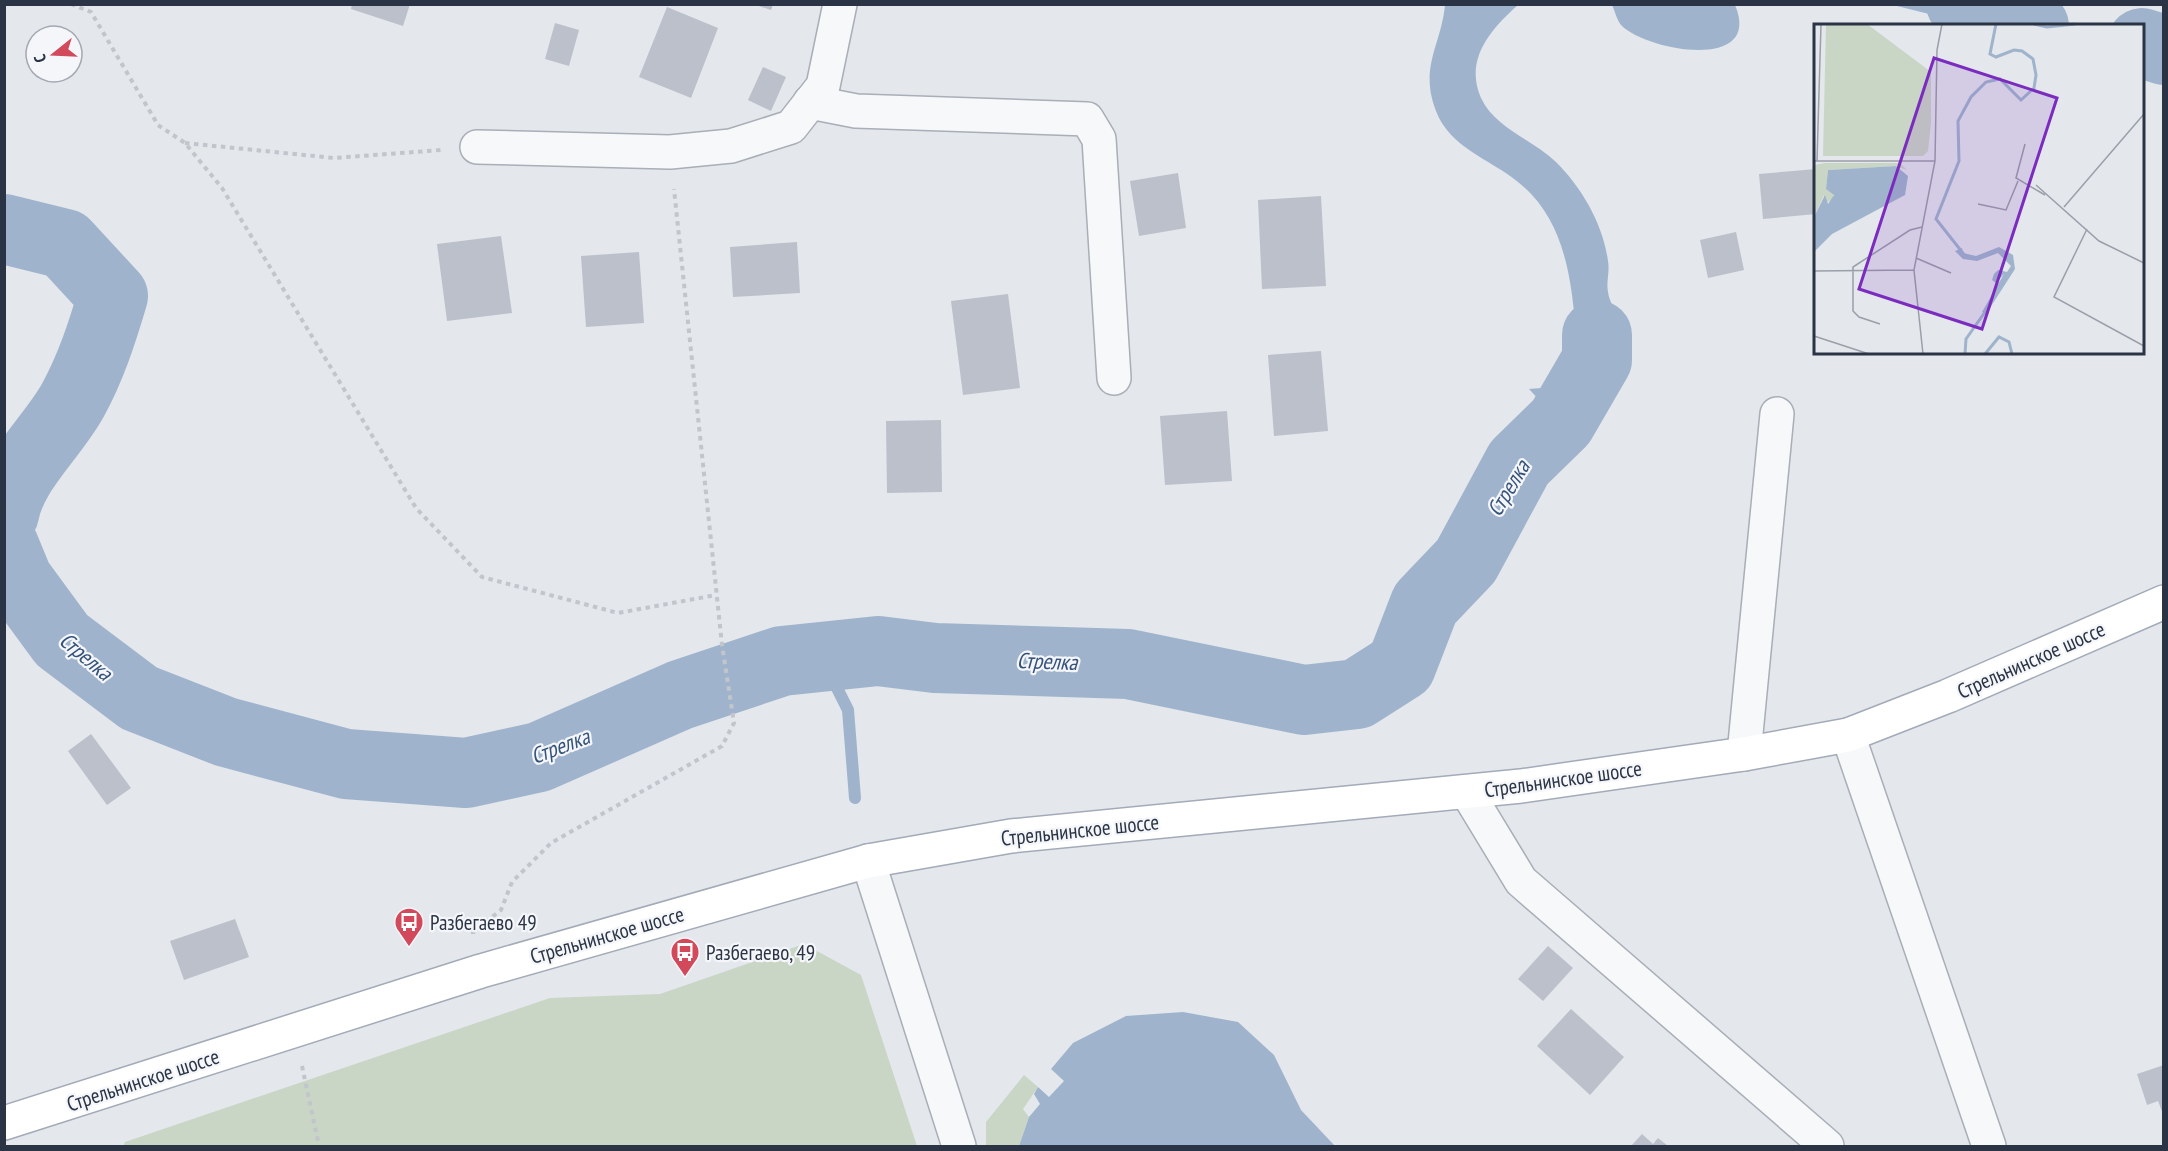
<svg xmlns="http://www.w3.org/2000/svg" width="2168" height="1151" font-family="'PT Sans Narrow',sans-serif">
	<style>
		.green { fill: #c9d6c5 }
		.water { fill: #9fb4cc }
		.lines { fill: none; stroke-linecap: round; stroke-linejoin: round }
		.stream { stroke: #9fb4cc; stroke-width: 12 }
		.river { stroke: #9fb4cc; stroke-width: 70 }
		.building { fill: #bbc0ca }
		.minor-casing { stroke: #a9aeb7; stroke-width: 36 }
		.major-casing { stroke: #a3abb8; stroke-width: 36 }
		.path { stroke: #c2c5cb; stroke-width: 4; stroke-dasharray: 4.5 4.5; stroke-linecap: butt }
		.minor { stroke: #f7f8fa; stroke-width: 33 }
		.major { stroke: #fff; stroke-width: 33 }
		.labels { text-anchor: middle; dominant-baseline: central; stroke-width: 4.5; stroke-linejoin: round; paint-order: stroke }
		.street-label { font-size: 21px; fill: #2b3445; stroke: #f4f6f9 }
		.poi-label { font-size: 21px; fill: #2b3445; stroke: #f4f6f9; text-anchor: start }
		.water-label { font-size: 22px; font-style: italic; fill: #34527a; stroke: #f4f6f9 }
		.inset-river { fill: none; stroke: #9fb4cc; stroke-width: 3 }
		.inset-road { fill: none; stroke: #9a9fa9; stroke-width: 1.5 }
		.view { fill: #7b2cbf; fill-opacity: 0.15; stroke: #7b2cbf; stroke-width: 3 }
		.inset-edge { fill: none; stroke: #2b3445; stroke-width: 3 }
	</style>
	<rect width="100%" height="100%" fill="#e4e7ec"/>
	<g class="green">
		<polygon points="804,944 861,975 917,1146 123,1146 125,1142 550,998 660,994"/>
		<polygon points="1024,1075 1038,1087 1023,1109 1029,1117 1019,1146 986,1146 986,1122"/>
	</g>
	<g class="water">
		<path d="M1445,5h73c-27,24 -54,54 -37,93 14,30 52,42 75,64 26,26 47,62 52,99 2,10 -2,21 0,31 1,9 7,17 9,26 13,47 -11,88 -37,126l-51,-55c30,-2 42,-5 47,-36 2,-14 -1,-28 -2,-41 -5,-50 -16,-98 -56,-130 -28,-23 -68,-34 -82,-71 -17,-44 5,-65 9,-106z"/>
		<path d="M1612,5h123c28,66 -85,47 -113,21 -5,-5 -7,-15 -10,-21z"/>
		<polygon points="1893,5 2022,4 2024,5 2022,25 1973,25"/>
		<polygon points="1183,1012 1238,1022 1274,1055 1301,1110 1335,1146 1019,1146 1029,1117 1040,1104 1034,1094 1038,1087 1049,1097 1064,1081 1051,1069 1073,1043 1126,1016"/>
	</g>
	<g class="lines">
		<polyline class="stream" points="807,657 835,684 848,710 855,798"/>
		<g class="river">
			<polyline points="1961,4 2034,26"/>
			<polyline points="2142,43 2164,50"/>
			<path d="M4,229l61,15 48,52c-11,37 -22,71 -40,104 -21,38 -61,71 -69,114"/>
			<polyline points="4,546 18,580 62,640 139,698 226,732 346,764 466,773 539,757 680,695 782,661 878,651 935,658 1128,664 1304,700 1357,694 1401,666 1425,604 1466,561 1519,463 1561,422 1597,360 1597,335"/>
		</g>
	</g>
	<g class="building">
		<polygon points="352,4 410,4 403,26 351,9"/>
		<polygon points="756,5 773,5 771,10"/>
		<polygon points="667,7 718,28 691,98 639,77"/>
		<polygon points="555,23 579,30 569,66 545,59"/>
		<polygon points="763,67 786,77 771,111 748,100"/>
		<polygon points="1816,169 1816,214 1763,219 1759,174"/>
		<polygon points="1178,173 1186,228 1139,236 1130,181"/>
		<polygon points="1321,196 1326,286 1262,289 1258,200"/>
		<polygon points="1736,232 1744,270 1708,278 1700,240"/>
		<polygon points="501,236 512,313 447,321 437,244"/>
		<polygon points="797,242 800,293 733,297 730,247"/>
		<polygon points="639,252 644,323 586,327 581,256"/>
		<polygon points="1008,294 1020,388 963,395 951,301"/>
		<polygon points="1321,351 1328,431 1274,436 1268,355"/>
		<polygon points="1227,411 1232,481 1165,485 1160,416"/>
		<polygon points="941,420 942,492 887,493 886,421"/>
		<polygon points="91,734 131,788 107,805 68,751"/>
		<polygon points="235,919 249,957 184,980 170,941"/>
		<polygon points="1548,946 1573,968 1543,1001 1518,979"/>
		<polygon points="1571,1009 1624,1057 1590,1095 1537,1046"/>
		<polygon points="2164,1065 2164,1114 2163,1114 2158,1101 2147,1105 2137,1074"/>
		<polygon points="1642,1134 1653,1144 1658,1138 1668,1146 1631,1146"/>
	</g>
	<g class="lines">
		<g class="minor-casing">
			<g id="minor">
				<polyline points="810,102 856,111 1087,119 1099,139 1114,378"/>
				<polyline points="477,147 670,152 731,146 791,127 823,86 840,4"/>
				<polyline points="1848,735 1989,1146"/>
				<polyline points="1744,754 1777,414"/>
				<polyline points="1467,792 1521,881 1827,1146"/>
				<polyline points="868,861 959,1146"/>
			</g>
		</g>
		<g class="major-casing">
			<polyline id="major" points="4,1123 481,971 868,861 1011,836 1521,786 1744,754 1848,735 1948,696 2164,602"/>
		</g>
		<g class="path">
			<polyline points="71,4 91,12 158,125 185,143 222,188 416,508 482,577 618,613 716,595"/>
			<polyline points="185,143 334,158 441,150"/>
			<polyline points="473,934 473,932 501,910 512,882 551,843 722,746 734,723 722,645 674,189"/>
			<polyline points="302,1066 319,1146"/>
		</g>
		<use href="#minor" class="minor"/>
		<use href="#major" class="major"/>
	</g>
	<defs>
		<g id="bus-pin" transform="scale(1.5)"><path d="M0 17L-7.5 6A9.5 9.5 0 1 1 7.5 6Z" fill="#d1495b" stroke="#f4f6f9"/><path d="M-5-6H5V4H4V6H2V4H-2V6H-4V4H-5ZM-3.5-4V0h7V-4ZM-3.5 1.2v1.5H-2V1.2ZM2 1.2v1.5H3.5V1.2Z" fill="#fff"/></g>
	</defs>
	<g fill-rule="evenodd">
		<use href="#bus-pin" x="409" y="922"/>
		<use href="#bus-pin" x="685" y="952"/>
	</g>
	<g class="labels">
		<g class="street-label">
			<text transform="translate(2031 660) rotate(-24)">Стрельнинское шоссе</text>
			<text transform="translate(1563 779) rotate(-8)">Стрельнинское шоссе</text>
			<text transform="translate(1080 830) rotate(-6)">Стрельнинское шоссе</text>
			<text transform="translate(607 935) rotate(-16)">Стрельнинское шоссе</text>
			<text transform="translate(143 1080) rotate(-18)">Стрельнинское шоссе</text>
		</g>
		<g class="poi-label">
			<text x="430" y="922">Разбегаево 49</text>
			<text x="706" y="952">Разбегаево, 49</text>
		</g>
		<g class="water-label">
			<text transform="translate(1508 488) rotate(-59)">Стрелка</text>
			<text transform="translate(86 656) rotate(40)">Стрелка</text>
			<text transform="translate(1047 661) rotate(2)">Стрелка</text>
			<text transform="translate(560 746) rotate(-21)">Стрелка</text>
		</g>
	</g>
	<g transform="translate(1814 24)">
		<rect width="330" height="330" fill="#e4e7ec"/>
		<path d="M12,0h41l64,48v50l-3,29 -5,5h-100zM11,139h75l7,7 -12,-4 -67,4 -2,19 7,4v6l-7,4 -2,-8 -10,22v-52z" fill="#c9d6c5"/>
		<path d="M82,142l12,10 -3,19 -73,39 -18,18v-35l11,-22 3,9 6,-9 -8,-6 2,-19zM185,223l14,8 2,14 -29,45 -4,-2 22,-38 -8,9 -4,-3 2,-6 4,-4 9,2 4,-6 -13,-13 -21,8 -14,-2 -8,-8 7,-3 1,5 13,3z" fill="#9fb4cc"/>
		<path class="inset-river" d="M220,0l13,3 28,-3M152,233l-30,-38 23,-58 -1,-40 13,-24 15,-15 14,-3 21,21 13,-12 2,-13 -3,-16 -11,-8 -8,-1 -18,7 -6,-3 6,-30M151,330l1,-15 24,-34M171,330l14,-17 10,5 3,12"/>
		<path class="inset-road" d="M211,120l-9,34 29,17M0,137h121M3,137l4,-137M222,161l63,56 45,22M164,180l28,6 12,-29M250,183l80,-93M273,205l-33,68 90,49M102,234l35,15M0,247l100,-1M66,300l-21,-7 -6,-6v-44l57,-37 12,-3M0,312l55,18M109,330l-9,-84 21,-109 2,-111 5,-26"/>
		<path class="view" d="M120,34l123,40 -75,231 -123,-40z"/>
		<rect width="330" height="330" class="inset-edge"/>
	</g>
	<rect width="2168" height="1151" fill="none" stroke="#2b3445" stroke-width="12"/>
	<g transform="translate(54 54) rotate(252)"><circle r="28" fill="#f4f6f9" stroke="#a4a8b1" stroke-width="1.5"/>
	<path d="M0-4.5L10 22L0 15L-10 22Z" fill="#d1495b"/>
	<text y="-9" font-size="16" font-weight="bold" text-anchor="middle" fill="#2b3445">С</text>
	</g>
</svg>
